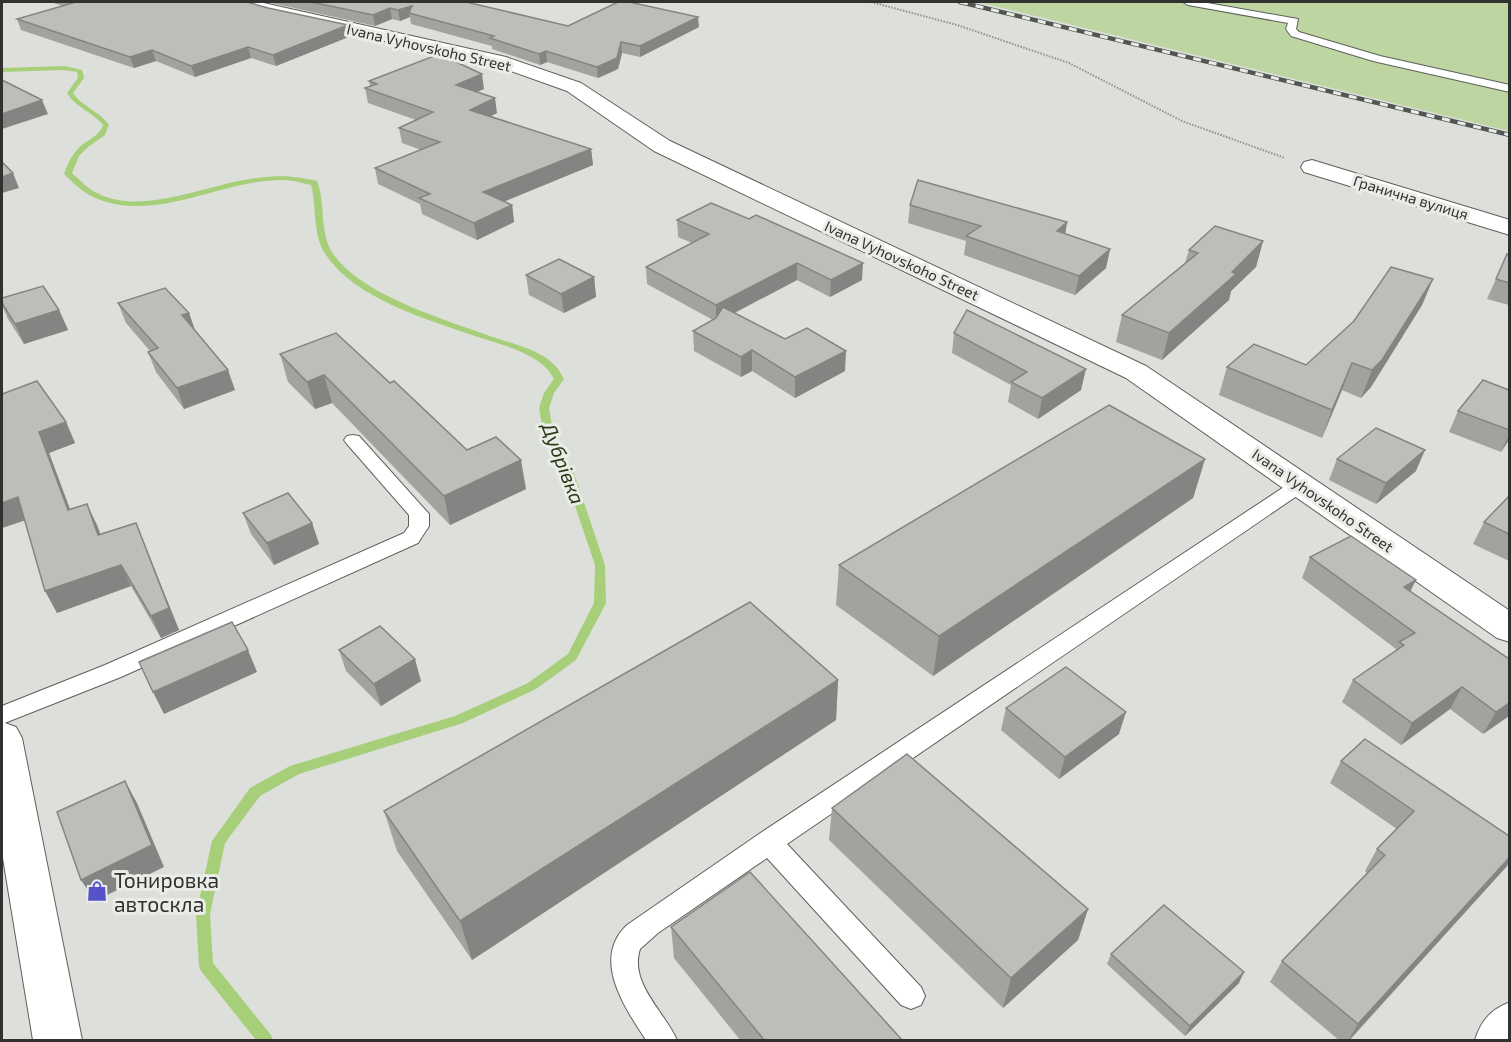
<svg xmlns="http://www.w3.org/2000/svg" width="1511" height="1042" font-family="'Exo 2',sans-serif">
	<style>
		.green { fill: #bcd5a1 }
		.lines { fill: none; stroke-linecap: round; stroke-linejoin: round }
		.stream { fill: #a7cf79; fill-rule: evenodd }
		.lane-casing { stroke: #5e605b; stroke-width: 2 }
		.street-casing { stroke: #5e605b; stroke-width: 2 }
		.secondary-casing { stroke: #5e605b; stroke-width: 2 }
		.path { stroke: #8f918d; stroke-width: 2; stroke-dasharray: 1.5 1.5; stroke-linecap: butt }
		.lane { fill: #fff; fill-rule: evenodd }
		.street { fill: #fff; fill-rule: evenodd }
		.secondary { fill: #fff; fill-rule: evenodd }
		.rail-casing { stroke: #535552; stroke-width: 4.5 }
		.rail { stroke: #eaece7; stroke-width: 3; stroke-dasharray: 8; stroke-linecap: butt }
		.wall { fill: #a2a39f }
		.shaded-wall { fill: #848582 }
		.building { fill: #bcbeb9; stroke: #848582; stroke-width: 1.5 }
		.labels { text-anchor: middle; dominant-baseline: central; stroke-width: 6; stroke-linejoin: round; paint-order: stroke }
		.far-street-label { font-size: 15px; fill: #313230; stroke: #eaece7 }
		.water-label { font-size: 20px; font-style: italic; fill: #293916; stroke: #eaece7 }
		.near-poi-label { font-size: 21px; fill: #313230; stroke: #eaece7; text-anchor: start }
	</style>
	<rect width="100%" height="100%" fill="#dcdfda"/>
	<polygon class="green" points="978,2 1509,2 1509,131"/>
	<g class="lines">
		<path class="stream" d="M64,66l18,4 2,8 -11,15c9,14 27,18 36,32l-4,10 -17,12 -9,9 -7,17c8,7 16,16 25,20 47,24 112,-10 160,-15 23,-3 37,-2 60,3 9,23 2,50 15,71 27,43 117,69 164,86 18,6 40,11 54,23 7,5 10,11 14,18l-10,14 -5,15 5,28 19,34 32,95 1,38 -30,57 -40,29 -73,34 -164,51 -39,22 -35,47 -15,71 3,49 58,72 2,5h-17l-55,-69 -2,-5 -3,-52 16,-73 38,-53 40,-22 165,-50 73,-33 40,-29 26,-51 1,-38 -32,-95 -19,-34 -5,-28 5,-15 10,-14c-12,-26 -56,-35 -82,-44 -47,-16 -117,-37 -146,-80 -14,-20 -9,-48 -15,-70 -9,-2 -19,-5 -27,-5 -63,-1 -129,45 -191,17 -10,-5 -21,-15 -29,-23 4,-12 9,-21 18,-29 9,-7 17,-9 21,-20 -10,-13 -27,-17 -36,-32l11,-15 -1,-6 -13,-2 -62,2v-4z"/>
		<g class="lane-casing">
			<g id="lane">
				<polygon points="1183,2 1202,2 1298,19 1296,29 1299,32 1380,56 1510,85 1510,92 1373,61 1291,36 1286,29 1288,23 1188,5"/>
				<polygon points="353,435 359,436 429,514 429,526 418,543 121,677 2,724 2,706 105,665 404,533 409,526 409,515 347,444 344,440 347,436"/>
				<path d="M1300,479l7,2 2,4 -2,4 -520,355 134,143 4,9 -4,9 -10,4 -10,-4 -134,-147 -109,75 -18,16c-11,34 24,62 37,91h-31c-21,-32 -55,-81 -19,-115l132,-91 534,-353z"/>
			</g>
		</g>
		<g class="street-casing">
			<g id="street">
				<polygon points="236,2 259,2 506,57 581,83 670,141 1146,366 1510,611 1510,642 1497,638 1126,378 654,151 567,91 494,65 271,16 238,6"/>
				<polygon points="1312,160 1510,220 1510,235 1304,172 1301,167 1304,162"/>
				<polygon points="2,722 16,727 22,738 82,1040 33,1040 2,852"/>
			</g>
		</g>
		<g class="secondary-casing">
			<path id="secondary" d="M1510,1002v38h-35c6,-19 15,-30 35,-38z"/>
		</g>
		<polyline class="path" points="871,2 957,25 1069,63 1182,121 1285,158"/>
		<use href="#lane" class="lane"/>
		<use href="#street" class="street"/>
		<use href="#secondary" class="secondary"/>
		<g class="rail-casing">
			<polyline id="rail" points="960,2 1510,135"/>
		</g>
		<use href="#rail" class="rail"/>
	</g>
	<g class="wall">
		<polygon points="51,2 247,2 268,8 348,25 351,36 276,66 251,58 195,77 156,61 134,68 21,30 17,19 62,6"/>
		<polygon points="267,2 466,2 568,26 699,27 640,57 622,53 618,69 598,78 547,62 540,65 492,49 492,46 411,24 410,17 400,21 392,19 375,26"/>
		<polygon points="369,81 484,89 476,92 497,113 491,116 591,149 593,165 504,201 512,205 514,222 477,240 422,214 420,204 378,184 375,168 421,150 402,143 399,128 416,120 368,103 365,88 370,86"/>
		<polygon points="910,205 1067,222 1065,234 1110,249 1106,268 1075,295 964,255 966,241 908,223"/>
		<polygon points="677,220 862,280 830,297 797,280 735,313 845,371 795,398 752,371 741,377 694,351 693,331 713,320 647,284 646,267 692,243 678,237"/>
		<polygon points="1263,241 1256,267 1231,291 1229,300 1162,360 1116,342 1122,315 1185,263 1189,250"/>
		<polygon points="1507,254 1509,255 1509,305 1487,299"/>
		<polygon points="526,275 594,277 596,297 564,313 529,295"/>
		<polygon points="1433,279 1422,305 1371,387 1361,398 1342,390 1322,438 1219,395 1227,367 1306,365"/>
		<polygon points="2,298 59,310 68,330 24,344 8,319 2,305"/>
		<polygon points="118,303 189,313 195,331 235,390 184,409 156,372 148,352 150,351 126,323"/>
		<polygon points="954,333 1081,390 1038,419 1008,402 1011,385 952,353"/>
		<polygon points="280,354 390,383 467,450 526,489 450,525 332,403 315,409 288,382"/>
		<polygon points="1509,390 1509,440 1501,452 1449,432 1458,411"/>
		<polygon points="66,422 75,443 49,453 70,509 97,525 100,535 136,523 179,630 161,638 131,586 57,613 25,520 2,528"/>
		<polygon points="1205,459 1193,498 933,676 836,605 839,565"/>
		<polygon points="1337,459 1416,471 1376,504 1329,480"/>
		<polygon points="1509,496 1509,561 1473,544 1484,522"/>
		<polygon points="243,513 312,523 319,544 274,565 251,534"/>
		<polygon points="1310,557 1410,591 1509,716 1483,734 1450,709 1401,745 1342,702 1353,680 1395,651 1396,649 1302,578"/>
		<polygon points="339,650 421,681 381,706 346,671"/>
		<polygon points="838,680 836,720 472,960 397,851 384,811"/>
		<polygon points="1006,708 1119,734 1059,779 1001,730"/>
		<polygon points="1341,761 1507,866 1349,1041 1340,1041 1270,982 1282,961 1367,873 1365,871 1377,849 1397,829 1330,783"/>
		<polygon points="832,808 1088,909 1078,940 1003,1008 829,840"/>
		<polygon points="671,927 903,1041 741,1041 674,958"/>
		<polygon points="1111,954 1239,983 1185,1036 1107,964"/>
	</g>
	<g class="shaded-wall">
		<polygon points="412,6 409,13 410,17 400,21 398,10"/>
		<polygon points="390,8 392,19 375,26 373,15"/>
		<polygon points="698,17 699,27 640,57 640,46"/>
		<polygon points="348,25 351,36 276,66 273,55"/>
		<polygon points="621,42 622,53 618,69 598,78 597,67"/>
		<polygon points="248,47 251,58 195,77 191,66"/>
		<polygon points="152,50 156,61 134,68 130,57"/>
		<polygon points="546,51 547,62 540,65 539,54"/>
		<polygon points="482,74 484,89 458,100 456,85"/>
		<polygon points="495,98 497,113 472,125 470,110"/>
		<polygon points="42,100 48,114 2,129 2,114"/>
		<polygon points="591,149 593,165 486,209 483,192"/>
		<polygon points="13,173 19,188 2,193 2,177"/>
		<polygon points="512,205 514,222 477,240 474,223"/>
		<polygon points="1067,222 1064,241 1057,231"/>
		<polygon points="1263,241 1256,267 1231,291 1229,300 1162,360 1169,333"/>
		<polygon points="1110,249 1106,268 1075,295 1079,276"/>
		<polygon points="797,263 797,280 716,322 716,305"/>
		<polygon points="863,263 862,280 830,297 831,280"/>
		<polygon points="594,277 596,297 564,313 561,294"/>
		<polygon points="1433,279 1422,305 1371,387 1361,398 1372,370"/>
		<polygon points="59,310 68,330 24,344 15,324"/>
		<polygon points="189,313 196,333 182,315"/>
		<polygon points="752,350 752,371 741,377 741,357"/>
		<polygon points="846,351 845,371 795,398 795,377"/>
		<polygon points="1352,363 1342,390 1322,438 1332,410"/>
		<polygon points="1086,369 1081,390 1038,419 1042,398"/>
		<polygon points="228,370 235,390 184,409 177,388"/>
		<polygon points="324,375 332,403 315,409 307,382"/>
		<polygon points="66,422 75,443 49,453 78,531 68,510 39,432"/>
		<polygon points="1509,435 1509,440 1501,452"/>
		<polygon points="1425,450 1416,471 1376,504 1386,483"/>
		<polygon points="1205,459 1193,498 933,676 939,636"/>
		<polygon points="521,460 526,489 450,525 444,496"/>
		<polygon points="18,497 29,519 2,528 2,503"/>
		<polygon points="87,504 97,525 109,557 98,535"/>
		<polygon points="136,523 179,630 161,638 151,616"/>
		<polygon points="312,523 319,544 274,565 267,543"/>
		<polygon points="121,565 131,586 57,613 45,591"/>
		<polygon points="1416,580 1405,602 1404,587"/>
		<polygon points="248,650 257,672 164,714 153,692"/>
		<polygon points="415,659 421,681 381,706 374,684"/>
		<polygon points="838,680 836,720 472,960 460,921"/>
		<polygon points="1462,687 1450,709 1401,745 1412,723"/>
		<polygon points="1509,703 1509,716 1483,734 1496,712"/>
		<polygon points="1126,712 1119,734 1059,779 1065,757"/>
		<polygon points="125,781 137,803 164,867 95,901 81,880"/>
		<polygon points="1509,858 1509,862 1507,866 1348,1041 1358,1024"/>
		<polygon points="1088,909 1078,940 1003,1008 1011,978"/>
		<polygon points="1244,972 1239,983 1185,1036 1190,1026"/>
	</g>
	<g class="building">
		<polygon points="76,2 247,2 268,8 348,25 273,55 248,47 191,66 152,50 130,57 17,19"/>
		<polygon points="311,2 466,2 568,26 618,2 629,2 698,17 640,46 621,42 617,58 597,67 546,51 539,54 490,38 494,36 409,13 412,6 398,10 390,8 373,15"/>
		<polygon points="439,54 482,74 456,85 495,98 470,110 591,149 483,192 512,205 474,223 419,198 430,194 375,168 440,142 399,128 433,112 365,88 377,84 369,81"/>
		<polygon points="2,80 42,100 2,114"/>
		<polygon points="2,162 13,173 2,177"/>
		<polygon points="918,180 1067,222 1057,231 1110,249 1079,276 966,236 981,226 910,205"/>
		<polygon points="711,203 749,219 756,215 863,263 831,280 797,263 716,305 646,267 709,234 677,220"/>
		<polygon points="1215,226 1263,241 1232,272 1236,274 1169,333 1122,315 1198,253 1189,250"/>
		<polygon points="1507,254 1509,255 1509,283 1496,279"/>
		<polygon points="559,259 594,277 561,294 526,275"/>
		<polygon points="1391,267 1433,279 1382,360 1372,370 1352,363 1332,410 1227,367 1254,344 1306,365 1354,321"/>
		<polygon points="43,286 59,310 15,324 2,303 2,298"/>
		<polygon points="165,288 189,313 182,315 228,370 177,388 148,352 158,348 118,303"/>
		<polygon points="723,307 785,339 807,328 846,351 795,377 752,350 741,357 693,331 716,318"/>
		<polygon points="967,310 1086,369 1042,398 1011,382 1027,372 954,333"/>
		<polygon points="336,333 390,383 394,381 467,450 496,437 521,460 444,496 324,375 307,382 280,354"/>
		<polygon points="1483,380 1509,390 1509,430 1458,411"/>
		<polygon points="37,381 66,422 39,432 68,510 87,504 98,535 136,523 169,608 151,616 121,565 45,591 18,497 2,503 2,394"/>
		<polygon points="1109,405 1205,459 939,636 839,565"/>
		<polygon points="1376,428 1425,450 1386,483 1337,459"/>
		<polygon points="288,493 312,523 267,543 243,513"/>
		<polygon points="1509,496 1509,534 1484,522"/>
		<polygon points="1351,536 1416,580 1404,587 1509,659 1509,703 1496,712 1462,687 1412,723 1353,680 1404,645 1399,642 1415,633 1310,557"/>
		<polygon points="750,602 838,680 460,921 384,811"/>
		<polygon points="232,622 248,650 153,692 139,662"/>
		<polygon points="380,626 415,659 374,684 339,650"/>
		<polygon points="1066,667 1126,712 1065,757 1006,708"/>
		<polygon points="1365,739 1509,836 1509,858 1358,1024 1282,961 1385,855 1377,849 1414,811 1341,761"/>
		<polygon points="907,754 1088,909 1011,978 832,808"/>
		<polygon points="125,781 152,845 81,880 57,812"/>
		<polygon points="750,872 903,1041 765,1041 671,927"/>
		<polygon points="1164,905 1244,972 1190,1026 1111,954"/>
	</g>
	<defs>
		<g id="shop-bare" transform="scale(1.62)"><path d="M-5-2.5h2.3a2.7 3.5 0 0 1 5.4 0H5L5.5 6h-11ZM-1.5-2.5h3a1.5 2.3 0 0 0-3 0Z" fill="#5552ca" stroke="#eaece7" stroke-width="2.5" paint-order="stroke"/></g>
	</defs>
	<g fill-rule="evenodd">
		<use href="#shop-bare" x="97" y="891"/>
	</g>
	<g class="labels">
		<g class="far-street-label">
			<text transform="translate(429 47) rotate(13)">Ivana Vyhovskoho Street</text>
			<text transform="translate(1411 197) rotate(17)">Гранична вулиця</text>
			<text transform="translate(902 260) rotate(25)">Ivana Vyhovskoho Street</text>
			<text transform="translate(1323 500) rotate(35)">Ivana Vyhovskoho Street</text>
		</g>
		<g class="water-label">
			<text transform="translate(564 463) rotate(69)">Дубрівка</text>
		</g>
		<g class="near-poi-label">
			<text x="114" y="879">Тонировка<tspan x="114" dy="24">автоскла</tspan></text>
		</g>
	</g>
	<rect width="1511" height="1042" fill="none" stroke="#313230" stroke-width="6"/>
</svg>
